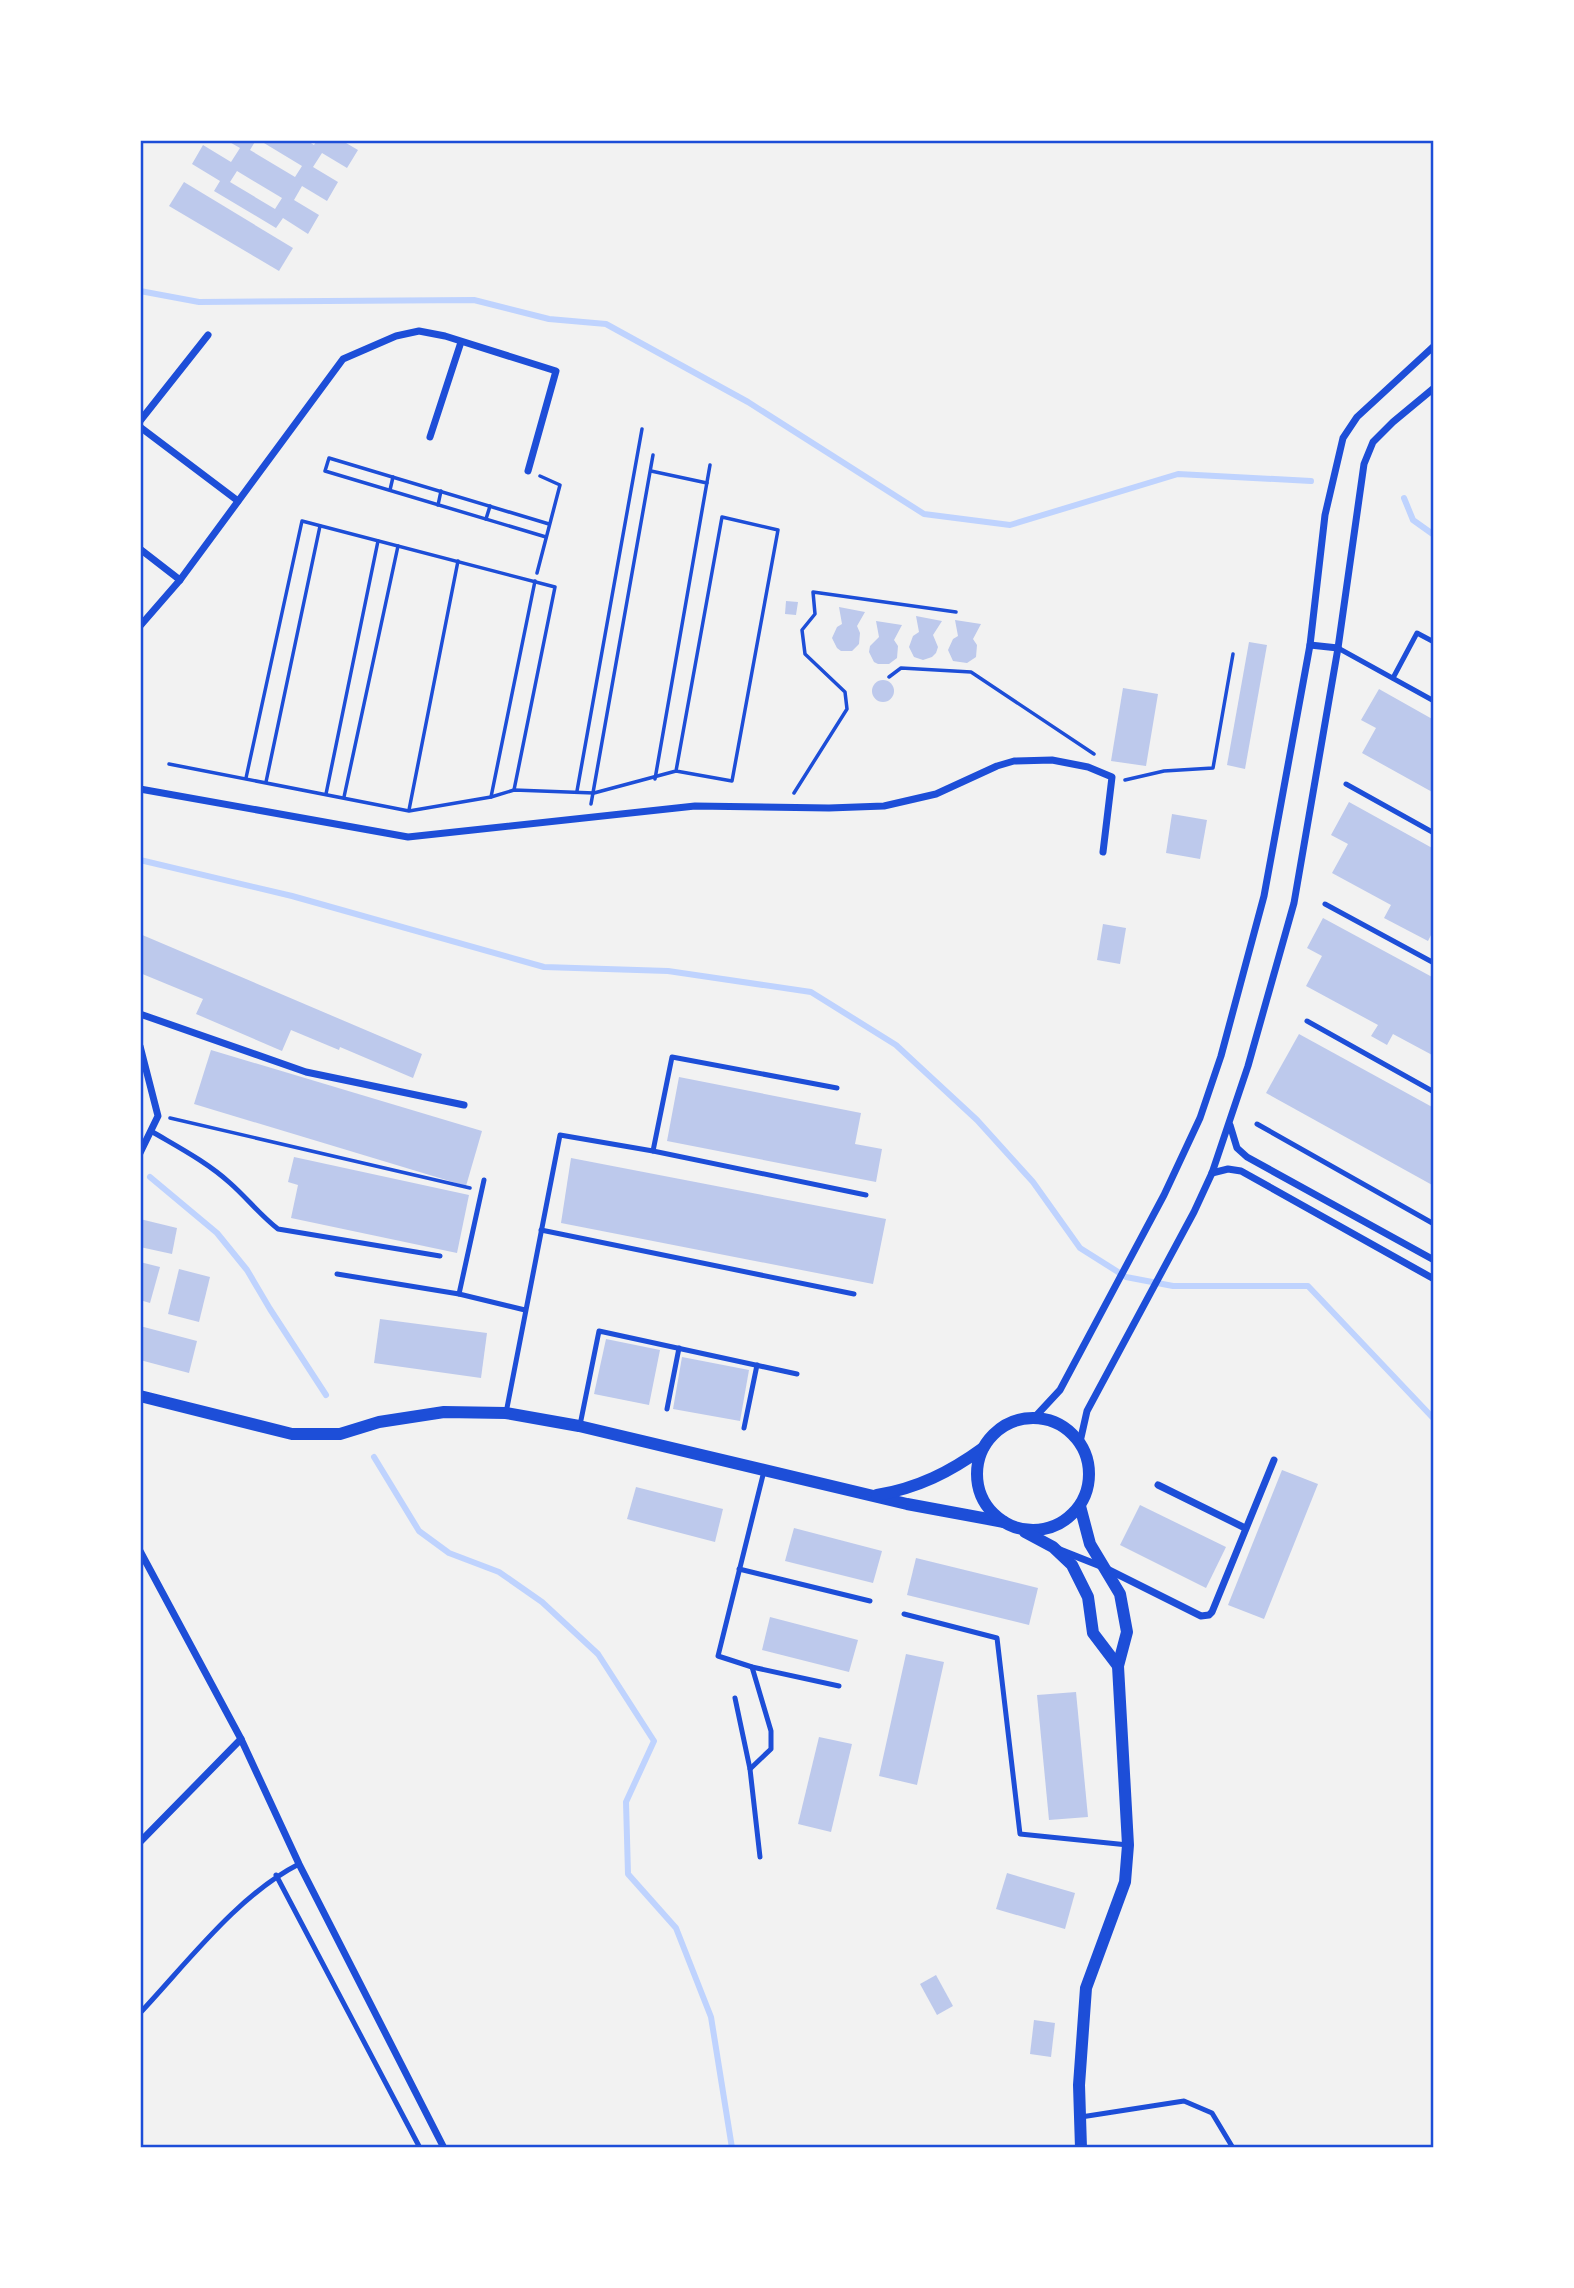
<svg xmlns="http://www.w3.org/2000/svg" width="1574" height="2288" font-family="'Golos Text',sans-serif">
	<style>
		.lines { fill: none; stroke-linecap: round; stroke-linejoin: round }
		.stream { stroke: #bfd3fe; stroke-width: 6 }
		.building { fill: #bdc9ec; fill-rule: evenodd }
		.path { stroke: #1d4ed8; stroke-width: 3.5 }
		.service { stroke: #1d4ed8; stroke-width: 5 }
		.minor { stroke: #1d4ed8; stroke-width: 7 }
		.tertiary { stroke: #1d4ed8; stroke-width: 12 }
		.neatline { fill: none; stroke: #1d4ed8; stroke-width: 2.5 }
	</style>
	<rect width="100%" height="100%" fill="#f2f2f2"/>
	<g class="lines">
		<g class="stream">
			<polyline points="140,291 199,302 474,300 549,319 606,324 748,402 924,514 1010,525 1178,474 1311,481"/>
			<polyline points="1404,498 1413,520 1434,535"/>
			<polyline points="140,860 292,896 544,967 668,971 811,992 896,1045 977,1120 1033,1182 1080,1248 1126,1277 1173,1286 1308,1286 1434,1419"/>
			<polyline points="150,1177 217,1233 247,1270 270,1309 326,1395"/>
			<polyline points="374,1457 419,1531 449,1553 499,1572 542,1602 598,1654 654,1741 626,1802 628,1874 676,1928 711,2017 732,2148"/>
		</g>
	</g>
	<g class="building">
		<path d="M226,140h30l-6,10 45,27 7,-11 -43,-26h47l8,5 3,-5h24l17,10 -11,18 -25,-15 -9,14 25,15 -11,19 -25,-15 -8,14 25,15 -11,19 -25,-16 -7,10 -62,-37 6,-10 -28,-17 11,-19 28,17 9,-14zM237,171l45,27 -7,11 -45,-27z"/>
		<polygon points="184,182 293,248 279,271 169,206"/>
		<polygon points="786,601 798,602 796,615 785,614"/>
		<polygon points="839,607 865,612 857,626 860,633 859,644 852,651 841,651 837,648 832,638 837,627 842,624"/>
		<polygon points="916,616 942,621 933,635 938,647 936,653 932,657 923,660 914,657 909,647 913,636 919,632"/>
		<polygon points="955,620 981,624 973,639 977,645 976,657 967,663 953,661 948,650 953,639 958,636"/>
		<polygon points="876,621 902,625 894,640 898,646 897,658 889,664 878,664 874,662 869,652 870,646 879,637"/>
		<polygon points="1249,642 1267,645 1245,769 1227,765"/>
		<circle cx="883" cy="691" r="11"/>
		<polygon points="1123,688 1158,694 1146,766 1111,761"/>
		<polygon points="1379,689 1434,720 1434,793 1362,753 1376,728 1361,720"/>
		<polygon points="1349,802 1434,849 1434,929 1428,941 1384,918 1391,905 1332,873 1348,844 1331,835"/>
		<polygon points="1172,814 1207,820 1200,859 1166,853"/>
		<polygon points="1323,918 1434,978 1434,1056 1393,1034 1387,1045 1371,1036 1378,1025 1306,986 1322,956 1307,948"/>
		<polygon points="1103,924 1126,928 1120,964 1097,960"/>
		<polygon points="140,934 422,1054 413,1078 340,1047 339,1050 291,1030 282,1051 196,1014 203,999 140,973"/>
		<polygon points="1299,1034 1434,1108 1434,1186 1266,1093"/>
		<polygon points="211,1050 482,1131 466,1186 194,1104"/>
		<polygon points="679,1077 861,1113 855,1144 882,1149 876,1182 667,1141"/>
		<polygon points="294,1157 469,1195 457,1253 291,1218 298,1185 288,1182"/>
		<polygon points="571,1158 886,1219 873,1284 561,1223"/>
		<polygon points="140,1219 177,1228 172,1254 140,1247"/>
		<polygon points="140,1262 160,1267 150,1303 140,1300"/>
		<polygon points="179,1269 210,1277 199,1322 168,1314"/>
		<polygon points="380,1319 487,1333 481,1378 374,1363"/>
		<polygon points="140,1326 197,1341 189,1373 140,1360"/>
		<polygon points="606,1339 660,1350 649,1405 594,1394"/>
		<polygon points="682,1357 749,1370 740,1421 673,1409"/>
		<polygon points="1282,1470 1318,1484 1264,1619 1228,1605"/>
		<polygon points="636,1487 723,1509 715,1542 627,1519"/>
		<polygon points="1140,1505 1226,1547 1206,1588 1120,1545"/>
		<polygon points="794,1528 882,1551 873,1583 785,1561"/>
		<polygon points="916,1558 1038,1588 1029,1625 907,1595"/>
		<polygon points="770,1617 858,1640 849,1672 762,1650"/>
		<polygon points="906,1654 944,1662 917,1785 879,1776"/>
		<polygon points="1076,1692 1088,1817 1049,1820 1037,1695"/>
		<polygon points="819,1737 852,1744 831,1832 798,1824"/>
		<polygon points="1007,1873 1075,1893 1065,1929 996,1909"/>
		<polygon points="936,1975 953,2006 937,2015 920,1984"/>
		<polygon points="1034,2020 1055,2023 1051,2057 1030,2054"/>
	</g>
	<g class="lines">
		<g class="path">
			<polyline points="651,471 707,483"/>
			<polyline points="390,490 393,477"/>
			<polyline points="438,505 441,491"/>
			<polyline points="486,519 490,506"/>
			<polyline points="546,537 325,471 329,458 549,524"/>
			<polyline points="537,573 560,485 540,476"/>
			<polyline points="889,677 901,668 971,672 1094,754"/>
			<polyline points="169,764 409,811 491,797 514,790 594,793 676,771 732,781 778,530 722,517 676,771"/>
			<polyline points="246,778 302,521 555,587 514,790"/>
			<polyline points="655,779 710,465"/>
			<polyline points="1125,780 1164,771 1213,768 1233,654"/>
			<polyline points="266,782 320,526"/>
			<polyline points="577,791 642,429"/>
			<polyline points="794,793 847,709 845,692 805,654 802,630 815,614 813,592 956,612"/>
			<polyline points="326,794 378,541"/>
			<polyline points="344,797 398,546"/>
			<polyline points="491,797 535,581"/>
			<polyline points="591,804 653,455"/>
			<polyline points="409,810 458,561"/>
			<polyline points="170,1118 470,1188"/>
		</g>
		<g class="service">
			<polyline points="1338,648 1434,701"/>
			<polyline points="1393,678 1417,633 1434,642"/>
			<polyline points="1346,784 1434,833"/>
			<polyline points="1325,904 1434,963"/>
			<polyline points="1307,1021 1434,1092"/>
			<polyline points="1257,1124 1434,1224"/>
			<path d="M151,1131c27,16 56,31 79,52 17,15 30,32 48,46l162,27"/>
			<polyline points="653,1151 672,1057 837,1088"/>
			<polyline points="541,1230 854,1294"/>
			<polyline points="337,1274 459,1294 525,1310"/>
			<polyline points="459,1294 484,1180"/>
			<polyline points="667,1409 679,1348"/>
			<polyline points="506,1413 560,1135 653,1151 866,1195"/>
			<polyline points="580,1425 599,1331 797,1374"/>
			<polyline points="744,1428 757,1365"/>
			<polyline points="764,1471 718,1656 752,1667 839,1686"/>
			<polyline points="739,1569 870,1601"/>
			<polyline points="904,1614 997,1638 1020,1834 1128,1845"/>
			<polyline points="752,1667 771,1731 771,1749 750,1769 760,1857"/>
			<polyline points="735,1698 750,1769"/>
			<polyline points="276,1875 420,2148"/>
			<path d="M140,2013c47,-50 98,-118 159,-149"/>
			<polyline points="1081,2117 1184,2101 1212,2113 1233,2148"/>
		</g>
		<g class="minor">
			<polyline points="140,421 208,335"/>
			<polyline points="140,427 238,501"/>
			<polyline points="430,437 461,342"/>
			<polyline points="140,549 180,580"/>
			<polyline points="140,626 180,580 343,359 396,336 419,331 445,336 556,371 528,471"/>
			<polyline points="1310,645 1338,648"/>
			<polyline points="140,789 408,837 695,806 829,808 884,806 936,794 997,766 1014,761 1052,760 1088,767 1112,777 1103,852"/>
			<polyline points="140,1014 306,1072 464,1105"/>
			<polyline points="140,1046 158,1116 140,1153"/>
			<polyline points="1230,1125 1237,1148 1247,1157 1434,1260"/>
			<polyline points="1212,1173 1228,1169 1241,1171 1434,1279"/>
			<polyline points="1034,1418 1060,1390 1164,1195 1200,1118 1221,1056 1264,896 1310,645 1325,515 1343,438 1357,417 1434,346"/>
			<polyline points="1080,1442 1087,1411 1194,1212 1212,1173 1248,1066 1294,903 1338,648 1364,464 1373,442 1393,422 1434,388"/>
			<polyline points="1158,1485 1245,1528"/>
			<polyline points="1060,1550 1103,1567 1201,1616 1209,1615 1212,1612 1274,1460"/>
			<polyline points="140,1551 241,1739 299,1864 444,2148"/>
			<polyline points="140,1842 241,1739"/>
		</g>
		<g class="tertiary">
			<polyline points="140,1396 292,1434 340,1434 379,1422 444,1412 506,1413 579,1426 907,1504 1004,1522"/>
			<circle cx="1033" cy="1474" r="56"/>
			<path d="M877,1495c41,-7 73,-23 106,-47"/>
			<polyline points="1080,1506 1090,1544 1120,1594 1127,1632 1118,1666 1128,1845 1125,1882 1086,1988 1079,2085 1081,2148"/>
			<polyline points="1025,1532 1053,1547 1072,1565 1088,1597 1093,1633 1118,1666"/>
		</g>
	</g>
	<rect width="1574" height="2288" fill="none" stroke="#ffffff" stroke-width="284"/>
	<rect x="142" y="142" width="1290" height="2004" class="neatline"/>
</svg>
